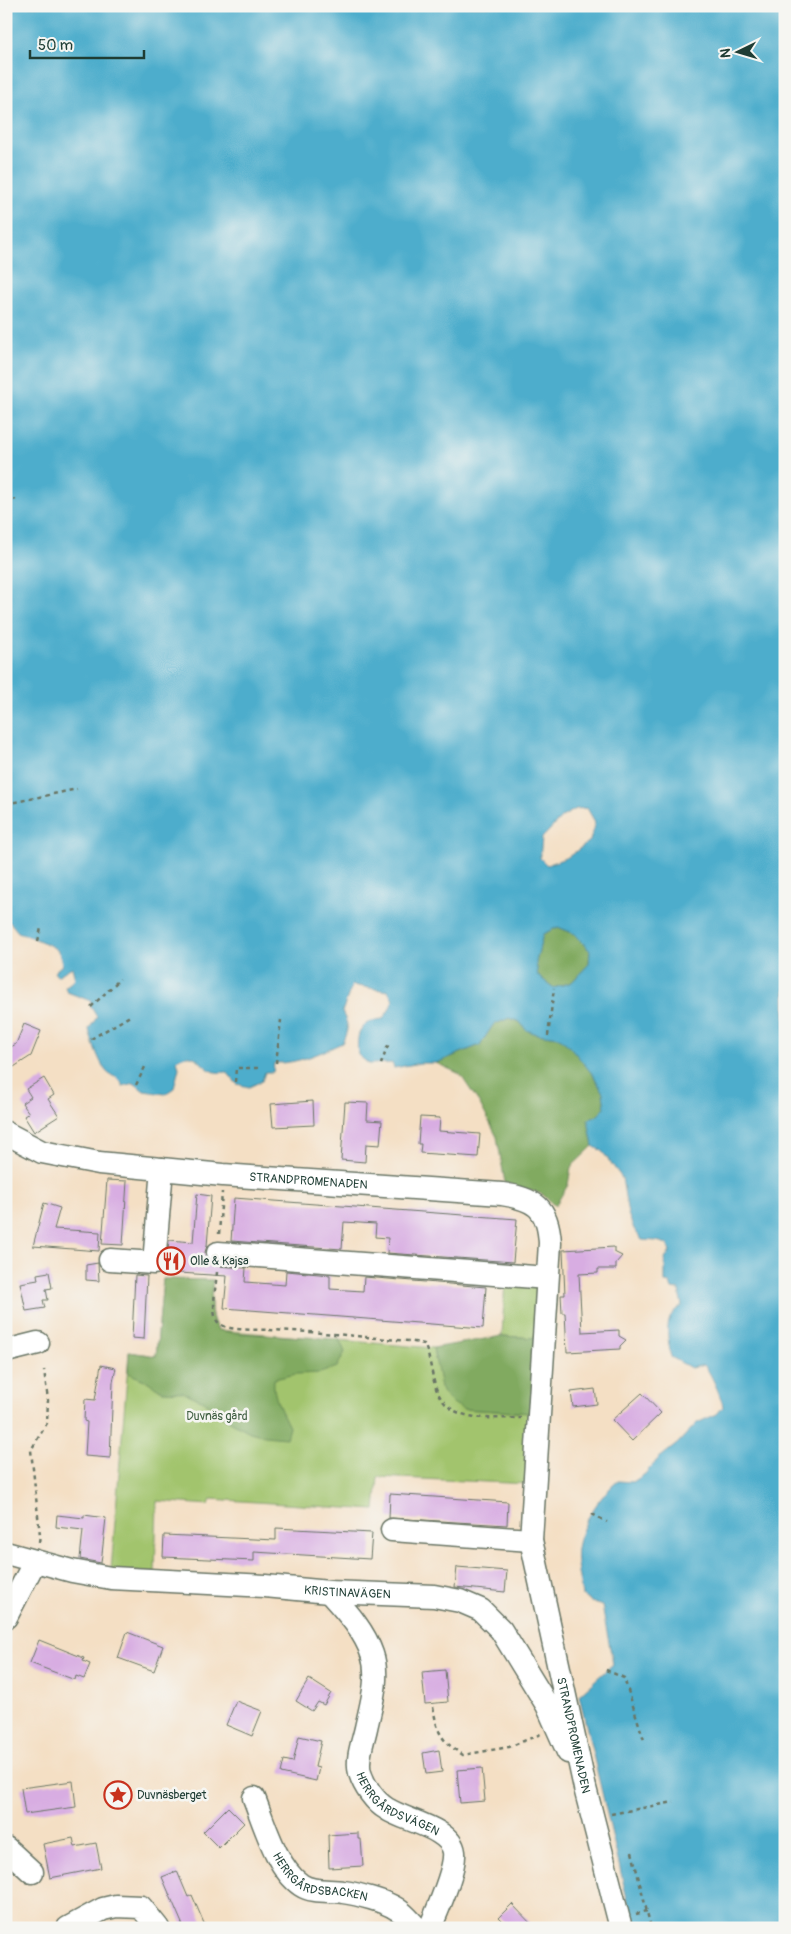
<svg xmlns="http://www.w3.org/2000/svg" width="791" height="1934" font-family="Pangolin,sans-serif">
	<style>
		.green { fill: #a2c46d; stroke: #608050 }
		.forest { fill: #81aa60; stroke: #50744a }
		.water { fill: #4eadcc; stroke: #367580; fill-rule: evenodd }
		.building { fill: #d8ade2 }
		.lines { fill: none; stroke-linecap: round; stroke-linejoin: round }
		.minor-casing { stroke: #6a7666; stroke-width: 25 }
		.path { stroke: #6a7666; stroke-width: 2.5; stroke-dasharray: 4 4; stroke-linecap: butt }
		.minor { stroke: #fff; stroke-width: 22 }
		.labels { text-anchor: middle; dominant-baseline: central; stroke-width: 5; stroke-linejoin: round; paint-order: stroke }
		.street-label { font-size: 12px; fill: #1f3d34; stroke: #f6f6f2 }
		.poi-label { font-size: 12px; fill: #1f3d34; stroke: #f6f6f2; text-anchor: start }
		.park-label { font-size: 12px; fill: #405f42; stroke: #f6f6f2 }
	</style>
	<rect width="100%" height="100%" fill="#f6f6f2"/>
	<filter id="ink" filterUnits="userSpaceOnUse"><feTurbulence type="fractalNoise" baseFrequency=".02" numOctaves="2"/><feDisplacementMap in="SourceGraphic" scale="10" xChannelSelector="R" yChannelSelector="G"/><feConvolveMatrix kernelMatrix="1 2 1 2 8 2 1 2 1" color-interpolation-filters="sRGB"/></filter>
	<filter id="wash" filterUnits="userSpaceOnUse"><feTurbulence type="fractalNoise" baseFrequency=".0096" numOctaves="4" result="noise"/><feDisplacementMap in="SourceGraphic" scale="20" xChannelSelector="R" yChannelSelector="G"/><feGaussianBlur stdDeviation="1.12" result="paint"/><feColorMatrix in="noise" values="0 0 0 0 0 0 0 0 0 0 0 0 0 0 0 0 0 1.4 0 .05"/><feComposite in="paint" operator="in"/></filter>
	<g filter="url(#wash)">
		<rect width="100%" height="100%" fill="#f4dfc4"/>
		<g class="green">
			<path d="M163,1279l50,1c-2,18 -5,35 5,50l215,18 2,12 28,49 69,4 -3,71 -151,-7 -3,33 -164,-11 -2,6 -52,-4 -2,72 -44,-3 18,-218 27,4z"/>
			<polygon points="505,1280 540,1283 537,1338 502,1336"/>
		</g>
		<g class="forest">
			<polygon points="558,927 575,934 590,951 589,964 572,982 554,988 538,976 536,962 543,934"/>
			<polygon points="509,1018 520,1022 526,1030 537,1034 559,1037 572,1048 594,1076 603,1093 605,1108 597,1116 588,1120 593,1146 571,1167 568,1185 555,1206 542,1194 505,1183 497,1137 480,1104 460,1074 436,1063 480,1045 493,1025"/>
			<path d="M163,1279l50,1c-2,17 -5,35 5,50l15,3 106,6 6,13 -8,15 -17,6 -24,1 -22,5c-2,16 8,34 15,48l-3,11 -21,-2 -15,-4 -24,-13 -22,-18 -21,-9 -21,-1 -15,-10 -19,-8 1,-21 27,4z"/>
			<polygon points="502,1336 537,1338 532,1413 463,1409 451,1402 442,1392 433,1348"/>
		</g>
		<path class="water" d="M6,6h779v1922h-151l-55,-233 34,-31 -11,-58 -11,-4 -9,-6c-2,-15 -7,-33 -5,-48 4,-23 22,-52 41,-67l15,1 12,-8 13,-15 19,-15 20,-21 20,-9 6,-7c-1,-9 -13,-36 -19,-42l-13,3 -20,-11c-3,-18 -9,-42 11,-51l-3,-16 -7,-1 -2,-6 -5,-1v-23l5,-7 -3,-8 -10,-3 -15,-1 -8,-11 -6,-15 -6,-36 -20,-27 -9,-5 -5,-26 9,-4 8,-8 -2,-15 -9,-17 -23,-28 -12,-11 -22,-3 -11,-4 -6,-8 -11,-4 -16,7 -13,20 -44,18h-16l-26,5 -2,-5 -23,1 -11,-9c-2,-21 1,-34 25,-36l6,-9 4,-10 -5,-9 -36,-6 -10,27c7,14 7,16 0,31 -22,10 -44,21 -68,20l-1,9h-8l-3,9 -13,6 -12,-3 -10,-12c-3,0 -8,1 -12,0 -15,-4 -18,-25 -38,-12l2,8 -5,20 -9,6 -21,-3 -10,-8 -11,3c-5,-12 -12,-8 -17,-15 -6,-7 -16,-34 -17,-42l8,-12 -6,-10v-6l-24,-9 -2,-5 10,-8 -3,-12 -15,9 -3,-4 8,-7c-1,-6 -1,-10 -5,-15 -3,-4 -33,-16 -39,-18l-8,-10 -4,3zM587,808l8,14 -5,19 -22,16 -21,8 -7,-7 2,-20 20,-21 14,-8zM558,927l17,7 15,17 -1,13 -17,18 -18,6 -16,-12 -2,-14 7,-28z"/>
		<g id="blocks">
			<g class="building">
				<polygon points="24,1024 41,1031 31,1056 6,1072 6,1050 16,1044"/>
				<polygon points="44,1078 54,1095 48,1099 59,1116 34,1132 24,1116 29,1113 22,1103 31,1097 26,1089"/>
				<polygon points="313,1101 314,1125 273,1127 271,1104"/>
				<polygon points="345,1102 368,1103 367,1120 382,1121 380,1145 366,1144 365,1162 341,1160"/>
				<polygon points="420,1117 440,1118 439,1131 480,1134 478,1157 420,1153 421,1144 418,1144"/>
				<polygon points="107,1180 127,1181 123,1245 102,1244"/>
				<polygon points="197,1194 211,1196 207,1246 205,1252 206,1259 210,1264 217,1266 246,1268 245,1282 285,1285 286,1271 330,1275 330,1289 363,1291 364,1277 486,1287 483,1328 224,1308 227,1276 163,1272 167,1264 169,1240 193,1242"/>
				<polygon points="234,1198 517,1219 513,1262 387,1253 388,1238 375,1237 376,1224 344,1222 342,1249 231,1241"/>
				<polygon points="44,1203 60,1208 54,1229 100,1232 99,1251 33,1246"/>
				<polygon points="614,1247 614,1252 622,1256 616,1263 616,1269 598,1269 598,1273 579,1274 582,1332 619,1330 619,1336 626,1340 620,1346 620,1349 567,1352 565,1313 562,1313 561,1295 565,1295 563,1250"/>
				<polygon points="98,1263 99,1281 86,1280 86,1265"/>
				<polygon points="49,1272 52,1288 46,1289 48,1300 43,1300 45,1308 26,1311 20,1283 38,1280 37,1274"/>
				<polygon points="135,1275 147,1276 144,1339 132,1338"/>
				<polygon points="101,1365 116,1368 113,1382 110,1458 85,1456 87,1422 84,1421 85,1399 95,1400"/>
				<polygon points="595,1389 597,1404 573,1407 571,1392"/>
				<polygon points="642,1393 661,1413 632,1441 612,1420"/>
				<polygon points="390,1494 508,1502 507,1525 389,1518"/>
				<polygon points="57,1515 84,1518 84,1515 106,1518 101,1563 80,1559 83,1530 56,1527"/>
				<polygon points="276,1528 372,1533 370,1559 254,1552 254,1561 163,1557 164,1535 276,1540"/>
				<polygon points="457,1567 507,1571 505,1592 455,1587"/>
				<polygon points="127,1632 163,1646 154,1671 118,1658"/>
				<polygon points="39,1640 84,1658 83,1661 90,1664 84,1679 76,1676 75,1680 30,1663"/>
				<polygon points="445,1670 448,1702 425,1704 422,1672"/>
				<polygon points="309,1679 331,1693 324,1705 318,1702 312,1711 296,1701"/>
				<polygon points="236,1701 262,1711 252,1736 226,1725"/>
				<polygon points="299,1736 321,1741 315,1767 319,1768 316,1781 281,1773 284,1760 293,1762"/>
				<polygon points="439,1750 442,1772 426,1774 423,1753"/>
				<polygon points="482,1768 485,1801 460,1803 457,1770"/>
				<polygon points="73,1781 76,1807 25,1814 21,1788"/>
				<polygon points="228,1807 244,1823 219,1848 203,1832"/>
				<polygon points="358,1833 358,1839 361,1839 363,1866 329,1868 328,1835"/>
				<polygon points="73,1838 75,1847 96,1843 101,1868 50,1878 43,1844"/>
				<polygon points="177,1871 188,1897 192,1895 206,1928 184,1928 162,1877"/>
				<polygon points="512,1904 535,1928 510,1928 499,1917"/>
			</g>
		</g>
	</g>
	<g filter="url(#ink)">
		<use href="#blocks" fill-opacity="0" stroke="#6a7666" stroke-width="1"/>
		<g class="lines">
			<g class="minor-casing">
				<g id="minor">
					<path id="s1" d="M6,1133l36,19 57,11 124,12 279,19c33,5 46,13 48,49l-19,297 54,248 36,140"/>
					<polyline points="218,1253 547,1278"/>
					<polyline points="110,1260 154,1263 162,1169"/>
					<polyline points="6,1351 38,1343"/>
					<polyline points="392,1530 531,1540"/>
					<path id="s2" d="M6,1553l66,18 39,7 154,8 64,6 105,4 26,5 21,9 20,20 46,75 21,47"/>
					<path id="s3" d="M329,1592c16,18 35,38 43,62 8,23 -1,51 -6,74 -3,14 -10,31 -6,45 4,13 15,29 27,36 18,12 64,19 67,43 2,17 -17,59 -24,76"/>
					<polyline points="6,1617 35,1561"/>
					<path id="s4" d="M254,1798c10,25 23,71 47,87 12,8 28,5 42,7 15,2 42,9 54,17 8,5 14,13 20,19"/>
					<polyline points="6,1848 32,1872"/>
					<polyline points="68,1928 103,1909 116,1906 141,1907 158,1928"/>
				</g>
			</g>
			<g class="path">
				<polyline points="6,502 16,499"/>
				<polyline points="6,804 77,789"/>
				<polyline points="6,897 12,893"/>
				<polyline points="38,941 41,928"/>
				<polyline points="91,1007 120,979"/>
				<polyline points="548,1036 554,988"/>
				<polyline points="91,1039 130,1016"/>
				<polyline points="276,1063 281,1020"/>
				<polyline points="381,1064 389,1043"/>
				<polyline points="235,1082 236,1068 261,1068"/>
				<polyline points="136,1085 145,1067"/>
				<polyline points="219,1234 222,1192"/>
				<path d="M217,1272c-1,11 -6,41 0,49 7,11 39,8 51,9 47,1 94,7 141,11l15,3c6,12 7,28 11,41 11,39 54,33 86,33"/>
				<polyline points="592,1514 607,1522"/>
				<polyline points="39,1542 40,1535 31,1450 47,1423 48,1400 44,1370"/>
				<polyline points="606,1670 624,1678 644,1740"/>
				<path d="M433,1707c5,27 7,33 30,48l46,-8 32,-13"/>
				<polyline points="611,1814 674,1802"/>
				<polyline points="632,1852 651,1928"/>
				<polyline points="636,1914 647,1911"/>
			</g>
			<use href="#minor" class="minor"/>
		</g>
	</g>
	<defs>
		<g id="restaurant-ring" transform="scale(1.4375)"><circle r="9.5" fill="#f6f6f2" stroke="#c8321e" stroke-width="1.5"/><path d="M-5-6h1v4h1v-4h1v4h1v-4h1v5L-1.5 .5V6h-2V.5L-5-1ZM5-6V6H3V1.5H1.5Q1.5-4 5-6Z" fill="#c8321e"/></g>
		<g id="sight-ring" transform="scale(1.4375)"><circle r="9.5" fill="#f6f6f2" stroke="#c8321e" stroke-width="1.5"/><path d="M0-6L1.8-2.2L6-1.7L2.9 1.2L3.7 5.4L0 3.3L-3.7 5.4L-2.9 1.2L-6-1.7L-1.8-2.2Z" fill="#c8321e"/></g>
	</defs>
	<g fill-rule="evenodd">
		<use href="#restaurant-ring" x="171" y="1261"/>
		<use href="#sight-ring" x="118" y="1795"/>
	</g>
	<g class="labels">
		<g class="street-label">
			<text stroke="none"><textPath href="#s1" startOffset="309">STRANDPROMENADEN</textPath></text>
			<text stroke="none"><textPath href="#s2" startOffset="345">KRISTINAVÄGEN</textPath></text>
			<text stroke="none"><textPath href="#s1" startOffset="1078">STRANDPROMENADEN</textPath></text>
			<text stroke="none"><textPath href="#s3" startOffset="248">HERRGÅRDSVÄGEN</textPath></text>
			<text stroke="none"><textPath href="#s4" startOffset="114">HERRGÅRDSBACKEN</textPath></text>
		</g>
		<g class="poi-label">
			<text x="190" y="1261">Olle &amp; Kajsa</text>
			<text x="137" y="1795">Duvnäsberget</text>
		</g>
		<g class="park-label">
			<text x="217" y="1416">Duvnäs gård</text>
		</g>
	</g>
	<rect width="791" height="1934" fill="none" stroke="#f6f6f2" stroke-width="25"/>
	<g transform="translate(738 52) rotate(265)" stroke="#f6f6f2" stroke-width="4" paint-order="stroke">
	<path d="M0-4L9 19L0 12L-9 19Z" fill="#1f3d34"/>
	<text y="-8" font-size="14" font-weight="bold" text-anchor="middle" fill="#1f3d34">N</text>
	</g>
	<path d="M30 50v8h114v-8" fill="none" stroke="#1f3d34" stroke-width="2.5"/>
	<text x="38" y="50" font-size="15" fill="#1f3d34" stroke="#f6f6f2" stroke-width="4" paint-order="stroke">50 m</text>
</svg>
